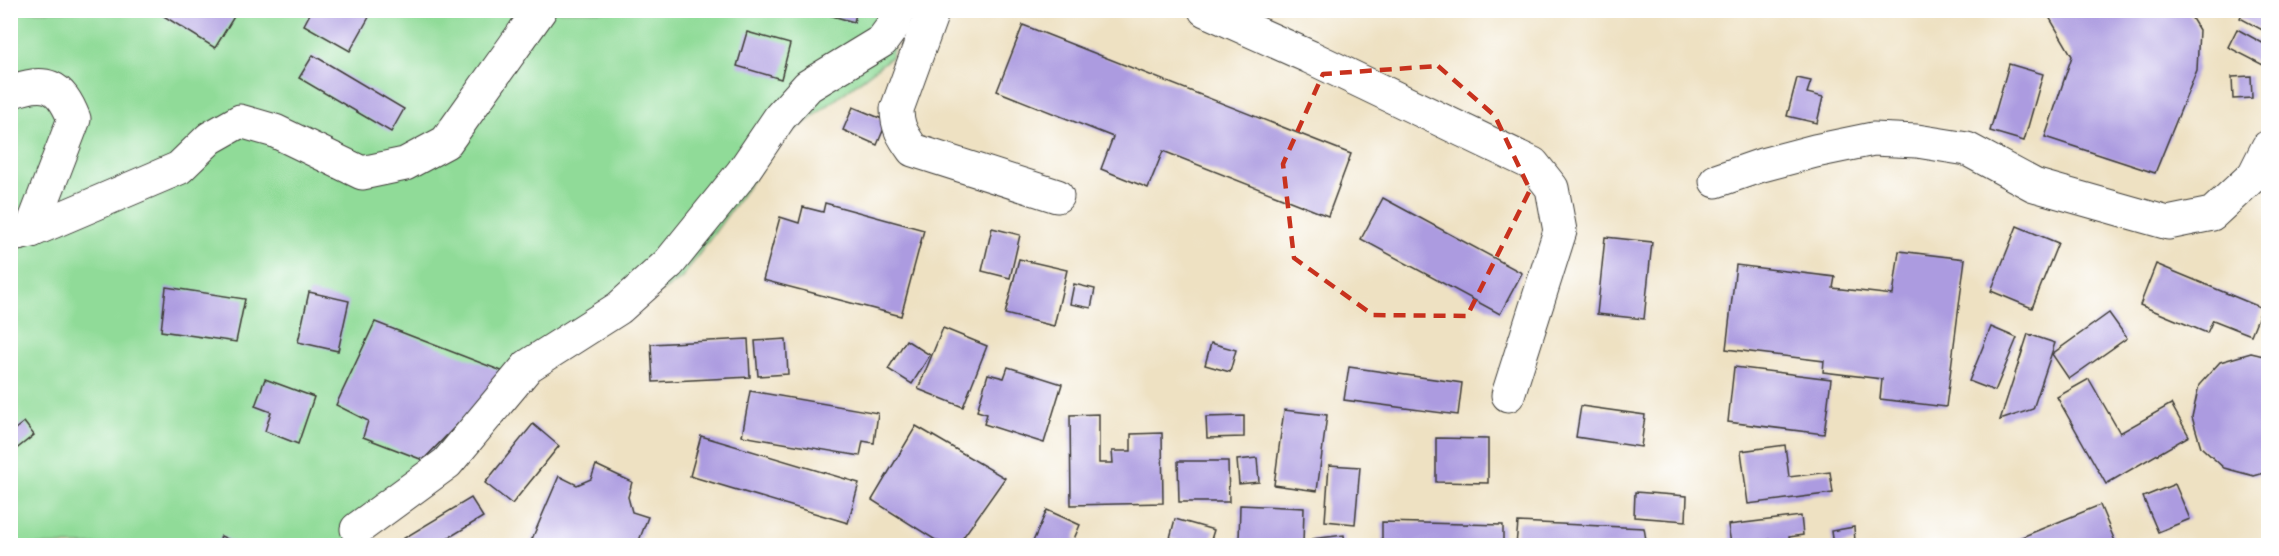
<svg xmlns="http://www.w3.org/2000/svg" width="2279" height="556" font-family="Itim,sans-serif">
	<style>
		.green { fill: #90db98; stroke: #567c5a; stroke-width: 1.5 }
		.building { fill: #ac9be0 }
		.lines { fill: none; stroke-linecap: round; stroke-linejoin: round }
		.minor-casing { stroke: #3c3a35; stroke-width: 35 }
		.minor { stroke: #fff; stroke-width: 33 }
		.marked { fill: none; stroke: #c8321e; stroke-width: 4.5; stroke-dasharray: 12 8; stroke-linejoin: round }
	</style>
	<rect width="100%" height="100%" fill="#fff"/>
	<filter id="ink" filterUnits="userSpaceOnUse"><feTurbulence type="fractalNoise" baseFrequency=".0167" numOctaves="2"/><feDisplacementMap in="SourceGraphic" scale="12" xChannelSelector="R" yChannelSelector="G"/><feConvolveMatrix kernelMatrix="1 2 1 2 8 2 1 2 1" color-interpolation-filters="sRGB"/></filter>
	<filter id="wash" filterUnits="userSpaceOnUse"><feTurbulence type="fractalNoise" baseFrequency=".008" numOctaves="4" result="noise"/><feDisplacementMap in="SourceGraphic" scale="24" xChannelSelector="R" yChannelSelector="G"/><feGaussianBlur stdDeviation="1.35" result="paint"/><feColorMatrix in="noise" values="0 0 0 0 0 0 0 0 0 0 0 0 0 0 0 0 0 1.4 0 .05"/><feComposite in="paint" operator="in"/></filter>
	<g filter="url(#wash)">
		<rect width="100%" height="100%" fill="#eee1c2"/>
		<polygon class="green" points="10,11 902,11 891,57 780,142 681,279 535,371 439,472 345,546 11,545"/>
		<g id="blocks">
			<g class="building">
				<polygon points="154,10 238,10 215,48"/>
				<polygon points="312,10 373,10 350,51 304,25"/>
				<polygon points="811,10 857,10 854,22"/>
				<polygon points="2045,10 2187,10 2199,30 2197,70 2155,173 2045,137 2072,56"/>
				<polygon points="2244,10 2268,10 2268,33 2240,18"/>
				<polygon points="1023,25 1351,154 1328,216 1163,151 1148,188 1101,169 1113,137 997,91"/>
				<polygon points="2237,29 2268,46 2268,59 2265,66 2228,47"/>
				<polygon points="747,32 790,44 781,79 737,66"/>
				<polygon points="313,55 404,109 391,132 299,78"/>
				<polygon points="2009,64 2043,74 2024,141 1990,131"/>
				<polygon points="2251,76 2252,98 2233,99 2232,77"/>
				<polygon points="1797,78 1811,81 1807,93 1823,97 1817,123 1787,116"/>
				<polygon points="853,107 887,121 877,145 843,130"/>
				<polygon points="1383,198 1522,273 1500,314 1361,239"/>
				<polygon points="825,203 924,230 901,316 763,280 780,217 799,223 803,207 823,212"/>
				<polygon points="2017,226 2058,243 2032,308 1991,291"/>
				<polygon points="992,228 1020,235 1010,278 982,271"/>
				<polygon points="1605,237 1652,242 1644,319 1597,314"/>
				<polygon points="1899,251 1965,259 1946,407 1880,399 1882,379 1823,372 1824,361 1726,349 1736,265 1835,277 1833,288 1893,295"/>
				<polygon points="1019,259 1067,270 1054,326 1005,314"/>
				<polygon points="2156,264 2262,308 2251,335 2213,320 2207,333 2140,305"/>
				<polygon points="1074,284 1095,289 1091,308 1070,304"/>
				<polygon points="166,287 245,299 236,342 161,331"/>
				<polygon points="309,292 349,301 338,351 298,342"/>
				<polygon points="2109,313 2127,338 2069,379 2052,354"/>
				<polygon points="375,322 507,373 423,460 363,437 368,421 336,405"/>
				<polygon points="1991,327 2017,338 1995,391 1969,381"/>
				<polygon points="943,328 987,346 963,407 918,389"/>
				<polygon points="2028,334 2055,343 2033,409 2000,420"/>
				<polygon points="748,339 750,377 653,382 651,344"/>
				<polygon points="786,339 788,374 758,376 755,341"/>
				<polygon points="906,340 930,355 912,384 888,369"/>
				<polygon points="1211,343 1236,350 1230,372 1205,365"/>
				<polygon points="2251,353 2268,357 2268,472 2254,476 2224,468 2201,447 2192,417 2199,385 2220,362"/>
				<polygon points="1008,367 1062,384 1044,443 984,424 987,414 977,411 988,374 1004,378"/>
				<polygon points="1349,367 1462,383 1458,415 1344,400"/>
				<polygon points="1734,367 1831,379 1824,434 1728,422"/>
				<polygon points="265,379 314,397 298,444 265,431 271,412 255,406"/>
				<polygon points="2089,379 2120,433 2171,404 2189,436 2106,484 2057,397"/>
				<polygon points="750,391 878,413 874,443 863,441 860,456 742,436"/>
				<polygon points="1581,406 1645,415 1641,447 1576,437"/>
				<polygon points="1284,410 1327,415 1317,491 1274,485"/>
				<polygon points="1099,414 1099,463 1113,463 1112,451 1131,451 1131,434 1162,433 1163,503 1071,505 1070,415"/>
				<polygon points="1244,416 1244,437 1207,438 1206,417"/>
				<polygon points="24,422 34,435 10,454 10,433"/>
				<polygon points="533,424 559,446 512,504 485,483"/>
				<polygon points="916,426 1005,478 957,546 945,546 872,500"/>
				<polygon points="701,436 859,483 848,523 690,476"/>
				<polygon points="1436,438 1488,439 1488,483 1436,482"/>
				<polygon points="1785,445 1789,477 1830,472 1833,493 1748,504 1741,451"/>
				<polygon points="1257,458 1259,482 1239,484 1237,460"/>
				<polygon points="1178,461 1228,461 1229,502 1179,502"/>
				<polygon points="596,465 632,482 628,497 632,512 648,517 637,546 529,546 559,476 577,485 591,479"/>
				<polygon points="1329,465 1360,467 1355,524 1325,521"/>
				<polygon points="2175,484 2190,519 2158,532 2143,497"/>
				<polygon points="1635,492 1687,496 1686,521 1634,517"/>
				<polygon points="471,498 483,517 435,546 391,546"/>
				<polygon points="1240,505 1304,508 1303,544 1239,541"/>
				<polygon points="2100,505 2117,546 2002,546 2002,545"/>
				<polygon points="1047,510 1080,525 1074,539 1082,543 1081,546 1031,546"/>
				<polygon points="1801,516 1803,535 1789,537 1790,546 1773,546 1773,539 1731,544 1728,525"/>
				<polygon points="1175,519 1214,530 1209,546 1196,546 1170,538"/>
				<polygon points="1382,522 1503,525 1503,546 1382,546"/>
				<polygon points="1518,522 1644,528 1647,546 1516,546"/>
				<polygon points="1854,527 1855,542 1833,546 1831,531"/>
				<polygon points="1344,535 1345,546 1313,546 1312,539"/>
				<polygon points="221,536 242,546 217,546"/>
			</g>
		</g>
	</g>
	<g filter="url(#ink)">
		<use href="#blocks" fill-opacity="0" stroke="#3c3a35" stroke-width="1.5"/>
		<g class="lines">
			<g class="minor-casing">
				<g id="minor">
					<path d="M933,10l-36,99c0,18 6,27 16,41l144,46"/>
					<polyline points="1205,10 1310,57 1533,164 1552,188 1560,231 1508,395"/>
					<path d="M10,92c36,-13 50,-8 64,27l-43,112 -13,3"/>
					<polyline points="1716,181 1762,165 1815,151 1873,139 1917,141 1967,149 2034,185 2168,223 2212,214 2254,175 2268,147"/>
					<polyline points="31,231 179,168 210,138 240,121 275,131 362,173 405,164 446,142 540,10"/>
					<polyline points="357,529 447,463 528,366 619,308 669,263 742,173 780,117 808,86 882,41 893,26 898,10"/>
				</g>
			</g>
			<use href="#minor" class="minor"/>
		</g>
	</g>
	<path class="marked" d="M1438,66l57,50 35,74 -63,126 -94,-1 -79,-57 -11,-94 40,-90z"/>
	<rect width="2279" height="556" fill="none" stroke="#fff" stroke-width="36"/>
</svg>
